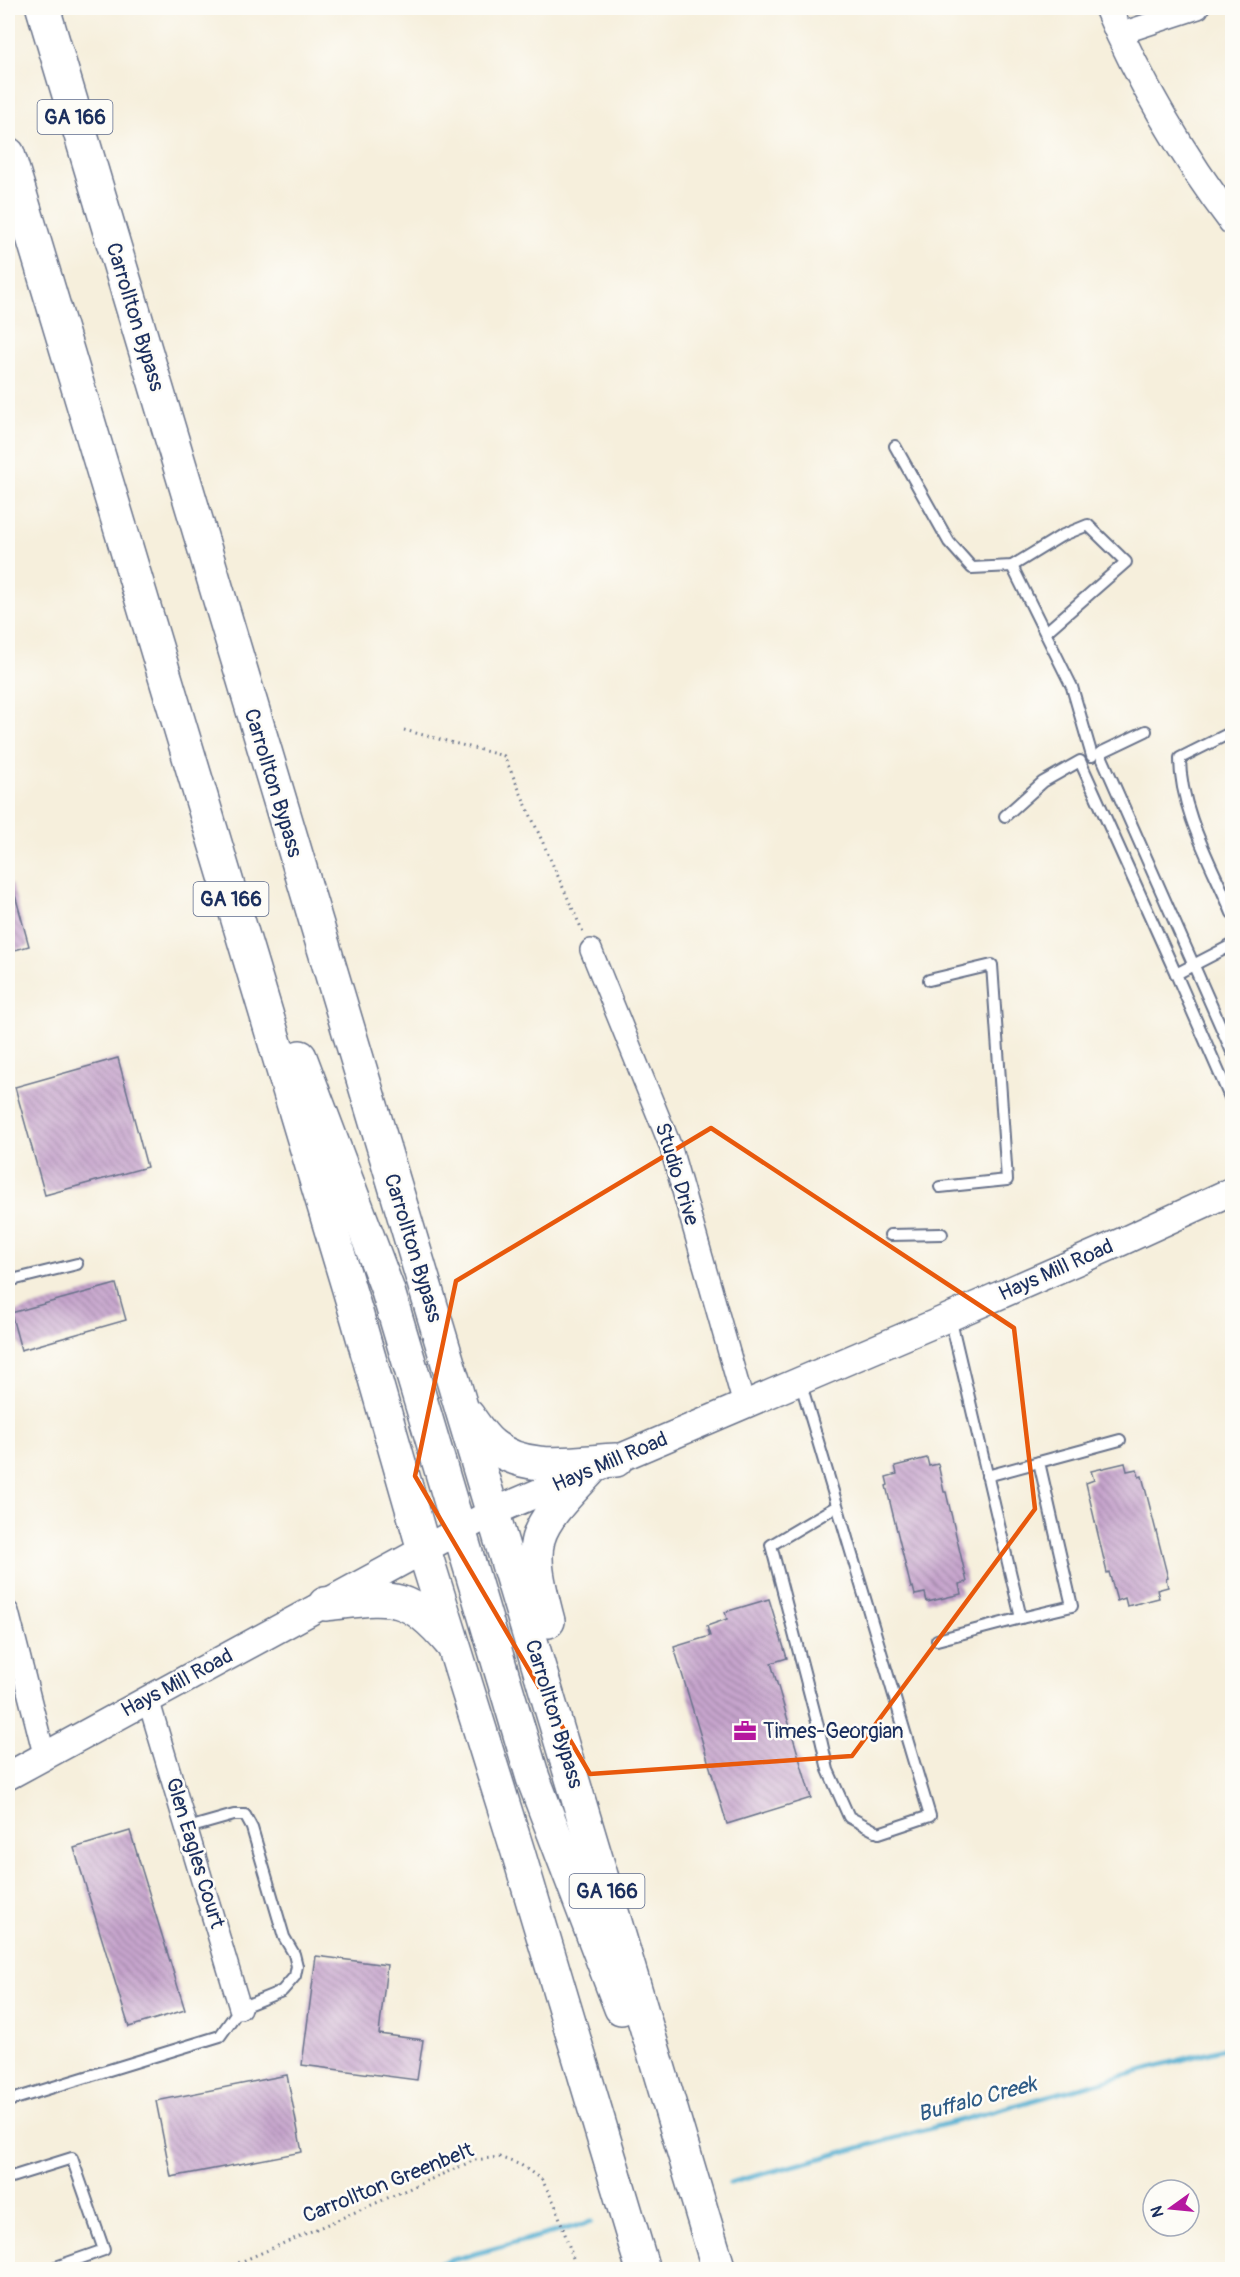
<svg xmlns="http://www.w3.org/2000/svg" width="1240" height="2277" font-family="Pangolin,sans-serif">
	<style>
		.lines { fill: none; stroke-linecap: round; stroke-linejoin: round }
		.stream { stroke: #52aed0; stroke-width: 5 }
		.building { fill: url(#building-back-hatch) }
		.service-casing { stroke: #68728a; stroke-width: 14 }
		.minor-casing { stroke: #68728a; stroke-width: 24 }
		.tertiary-casing { stroke: #68728a; stroke-width: 30 }
		.primary-casing { stroke: #68728a; stroke-width: 36 }
		.path { stroke: #68728a; stroke-width: 3; stroke-dasharray: 1.5 4.5; stroke-linecap: butt }
		.service { stroke: #fff; stroke-width: 10 }
		.minor { stroke: #fff; stroke-width: 21 }
		.tertiary { stroke: #fff; stroke-width: 27 }
		.primary { stroke: #fff; stroke-width: 33 }
		.marked { fill: none; stroke: #e8590c; stroke-width: 4.5; stroke-linejoin: round }
		.labels { text-anchor: middle; dominant-baseline: central; stroke-width: 5; stroke-linejoin: round; paint-order: stroke }
		.shield { fill: #fdfcf7; stroke: #5f6c8c; stroke-width: 1.5 }
		.shield-label { font-size: 20px; font-weight: bold; fill: #1b2f5e }
		.street-label { font-size: 21px; fill: #1b2f5e; stroke: #fdfcf7 }
		.poi-label { font-size: 21px; fill: #1b2f5e; stroke: #fdfcf7; text-anchor: start }
		.water-label { font-size: 22px; font-style: italic; fill: #2e5b86; stroke: #fdfcf7 }
	</style>
	<defs>
		<pattern id="building-back-hatch" width="6" height="6" patternUnits="userSpaceOnUse" patternTransform="scale(1.5)"><rect width="6" height="6" fill="#c6a4cc"/><path d="M-1 5l2 2M0 0l6 6M5-1l2 2" fill="none" stroke="#a086a9"/></pattern>
	</defs>
	<rect width="100%" height="100%" fill="#fdfcf7"/>
	<filter id="ink" filterUnits="userSpaceOnUse"><feTurbulence type="fractalNoise" baseFrequency=".0167" numOctaves="2"/><feDisplacementMap in="SourceGraphic" scale="12" xChannelSelector="R" yChannelSelector="G"/><feConvolveMatrix kernelMatrix="1 2 1 2 8 2 1 2 1" color-interpolation-filters="sRGB"/></filter>
	<filter id="wash" filterUnits="userSpaceOnUse"><feTurbulence type="fractalNoise" baseFrequency=".008" numOctaves="4" result="noise"/><feDisplacementMap in="SourceGraphic" scale="24" xChannelSelector="R" yChannelSelector="G"/><feGaussianBlur stdDeviation="1.35" result="paint"/><feColorMatrix in="noise" values="0 0 0 0 0 0 0 0 0 0 0 0 0 0 0 0 0 1.4 0 .05"/><feComposite in="paint" operator="in"/></filter>
	<g filter="url(#wash)">
		<rect width="100%" height="100%" fill="#f6efdc"/>
		<g class="lines">
			<g class="stream">
				<polyline points="730,2183 1232,2046"/>
				<polyline points="416,2270 591,2222"/>
			</g>
		</g>
		<g id="blocks">
			<g class="building">
				<polygon points="8,884 12,884 29,946 8,952"/>
				<polygon points="118,1058 147,1167 45,1195 15,1087"/>
				<polygon points="116,1284 126,1320 21,1350 11,1313"/>
				<polygon points="927,1458 929,1466 938,1464 944,1492 946,1492 967,1582 959,1584 961,1594 927,1602 925,1593 915,1595 913,1587 911,1588 886,1486 888,1485 886,1477 897,1474 895,1466"/>
				<polygon points="1125,1463 1127,1471 1137,1469 1139,1477 1142,1476 1168,1578 1166,1579 1168,1587 1157,1590 1159,1598 1127,1606 1125,1598 1117,1601 1109,1572 1107,1573 1086,1483 1094,1480 1091,1471"/>
				<polygon points="769,1599 787,1658 771,1663 811,1798 727,1824 674,1647 710,1636 707,1626 727,1619 725,1612"/>
				<polygon points="130,1831 185,2010 129,2027 74,1848"/>
				<polygon points="316,1956 387,1965 379,2034 423,2040 417,2080 302,2065"/>
				<polygon points="287,2075 302,2152 171,2177 156,2101"/>
			</g>
		</g>
	</g>
	<g filter="url(#ink)">
		<use href="#blocks" fill-opacity="0" stroke="#68728a" stroke-width="1.5"/>
		<g class="lines">
			<g class="service-casing">
				<g id="service">
					<polyline points="895,446 949,542 972,568 1012,566 1061,536 1088,525 1126,562 1046,632"/>
					<polyline points="1012,566 1072,687 1092,756"/>
					<polyline points="1146,731 1100,753 1232,1052"/>
					<path d="M1232,732l-52,26c0,53 32,107 52,155"/>
					<polyline points="1005,816 1043,782 1080,761 1176,974"/>
					<polyline points="1232,945 1176,974 1232,1102"/>
					<polyline points="929,980 992,965 1007,1180 940,1187"/>
					<polyline points="890,1235 942,1234"/>
					<polyline points="8,1281 77,1264"/>
					<polyline points="800,1381 930,1816 879,1833 849,1817 828,1770 817,1722 771,1545 837,1506"/>
					<polyline points="987,1476 1039,1462"/>
					<polyline points="1021,1618 1072,1606 1039,1462 1120,1440"/>
					<polyline points="937,1640 1021,1618 950,1317"/>
					<polyline points="8,2101 220,2036 240,2008 282,1991 295,1976 297,1966 294,1954 284,1937 252,1828 245,1815 234,1815 188,1828"/>
					<polyline points="8,2178 72,2158 104,2250 47,2270"/>
				</g>
			</g>
			<g class="minor-casing">
				<g id="minor">
					<polyline points="1119,34 1198,8"/>
					<polyline points="591,950 670,1145 744,1405"/>
					<polyline points="8,1612 44,1754"/>
					<polyline points="148,1699 240,2008"/>
				</g>
			</g>
			<g class="tertiary-casing">
				<g id="tertiary">
					<path d="M1108,8c30,71 77,152 124,213"/>
					<polyline points="8,1776 493,1512 950,1317 1121,1242 1232,1191"/>
				</g>
			</g>
			<g class="primary-casing">
				<g id="primary">
					<polyline points="43,8 719,2270"/>
					<polyline points="8,154 357,1316 424,1550 518,1852 643,2270"/>
					<polyline points="300,1057 387,1288 533,1778 621,2008"/>
					<path d="M468,1416c7,10 15,22 24,29 33,28 84,17 124,15"/>
					<path d="M325,1604c64,-7 81,-14 126,39"/>
					<path d="M548,1621c-22,-84 -17,-88 41,-150"/>
				</g>
			</g>
			<g class="path">
				<polyline points="404,730 504,756 583,932"/>
				<polyline points="222,2270 475,2160 499,2157 521,2165 542,2180 555,2204 577,2270"/>
			</g>
			<use href="#service" class="service"/>
			<use href="#minor" class="minor"/>
			<use href="#tertiary" class="tertiary"/>
			<use href="#primary" class="primary"/>
		</g>
	</g>
	<path class="marked" d="M711,1128l303,200 21,181 -183,247 -262,18 -175,-298 41,-195z"/>
	<defs>
		<g id="office-bare" transform="scale(1.8)"><path d="M-6-3h4V-5.5h4V-3h4V5H-6ZM-1-4.5V-3h2v-1.5ZM-6 0V1H6V0Z" fill="#b5179e" stroke="#fdfcf7" stroke-width="2.5" paint-order="stroke"/></g>
	</defs>
	<g fill-rule="evenodd">
		<use href="#office-bare" x="745" y="1731"/>
	</g>
	<g class="labels">
		<g class="shield">
			<rect x="37.5" y="100" width="75" height="34" rx="4.5"/>
			<rect x="193.5" y="882" width="75" height="34" rx="4.5"/>
			<rect x="569.5" y="1874" width="75" height="34" rx="4.5"/>
		</g>
		<g class="shield-label">
			<text x="75" y="117">GA 166</text>
			<text x="231" y="899">GA 166</text>
			<text x="607" y="1891">GA 166</text>
		</g>
		<g class="street-label">
			<text transform="translate(135 317) rotate(73)">Carrollton Bypass</text>
			<text transform="translate(273 783) rotate(73)">Carrollton Bypass</text>
			<text transform="translate(677 1174) rotate(73)">Studio Drive</text>
			<text transform="translate(413 1248) rotate(73)">Carrollton Bypass</text>
			<text transform="translate(1056 1270) rotate(-24)">Hays Mill Road</text>
			<text transform="translate(610 1462) rotate(-23)">Hays Mill Road</text>
			<text transform="translate(177 1683) rotate(-28)">Hays Mill Road</text>
			<text transform="translate(554 1714) rotate(73)">Carrollton Bypass</text>
			<text transform="translate(195 1853) rotate(73)">Glen Eagles Court</text>
			<text transform="translate(388 2183) rotate(-22)">Carrollton Greenbelt</text>
		</g>
		<g class="poi-label">
			<text x="763" y="1731">Times-Georgian</text>
		</g>
		<g class="water-label">
			<text transform="translate(977 2099) rotate(-15)">Buffalo Creek</text>
		</g>
	</g>
	<rect width="1240" height="2277" fill="none" stroke="#fdfcf7" stroke-width="30"/>
	<g transform="translate(1171 2208) rotate(255)"><circle r="28" fill="#fdfcf7" stroke="#a3aaba" stroke-width="1.5"/>
	<path d="M0-4.5L10 22L0 15L-10 22Z" fill="#b5179e"/>
	<text y="-9" font-size="16" font-weight="bold" text-anchor="middle" fill="#1b2f5e">N</text>
	</g>
</svg>
